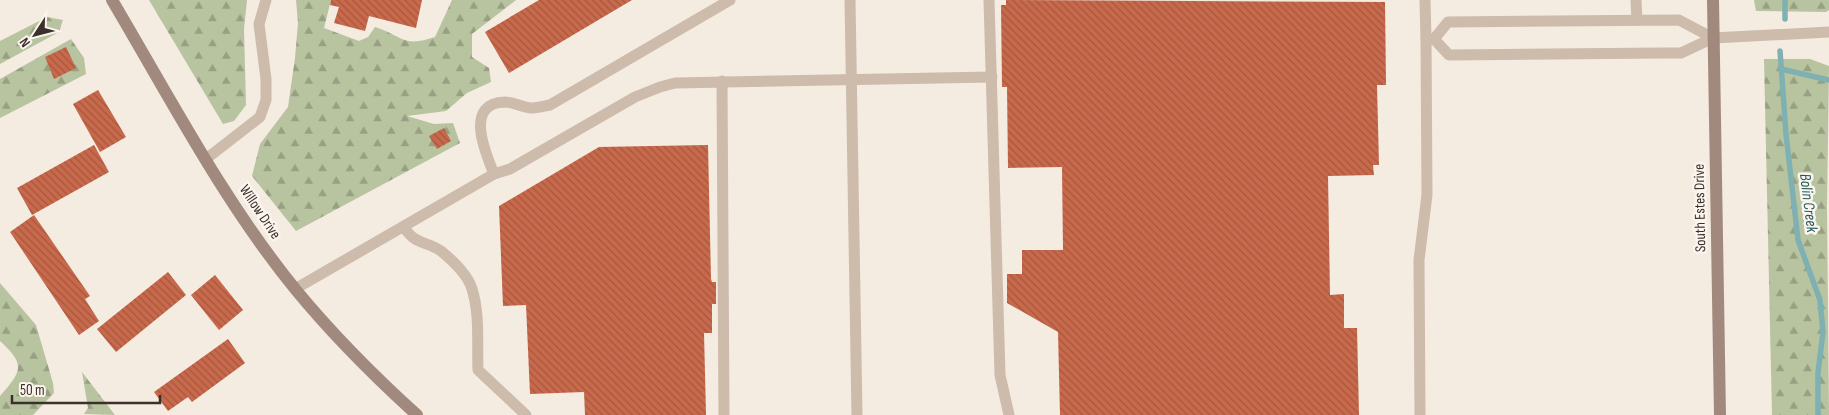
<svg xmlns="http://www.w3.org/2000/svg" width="1829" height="415" font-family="'Sofia Sans Condensed',sans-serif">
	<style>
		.forest { fill: url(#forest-firs) }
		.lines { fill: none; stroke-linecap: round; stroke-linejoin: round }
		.stream { stroke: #7fb0b2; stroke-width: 5.5 }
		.building { fill: url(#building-back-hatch) }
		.lane { stroke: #cdbbac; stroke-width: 11 }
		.secondary { stroke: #a18a7d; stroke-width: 12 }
		.labels { text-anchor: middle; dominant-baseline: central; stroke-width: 5; stroke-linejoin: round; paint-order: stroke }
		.street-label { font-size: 15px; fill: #3b302b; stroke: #fbf5ee }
		.water-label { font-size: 16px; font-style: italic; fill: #1f5a5e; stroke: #fbf5ee }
	</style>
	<defs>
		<pattern id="forest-firs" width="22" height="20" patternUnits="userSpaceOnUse" patternTransform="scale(1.25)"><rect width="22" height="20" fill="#b8c4a0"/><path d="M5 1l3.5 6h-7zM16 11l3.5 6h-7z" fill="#97a083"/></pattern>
		<pattern id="building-back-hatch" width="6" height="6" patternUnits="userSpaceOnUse" patternTransform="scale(1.25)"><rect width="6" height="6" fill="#c8694b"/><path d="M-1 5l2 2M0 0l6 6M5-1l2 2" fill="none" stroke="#a4573f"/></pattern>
	</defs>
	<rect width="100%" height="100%" fill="#f4ebe1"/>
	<g class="forest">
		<polygon points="149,0 247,0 244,29 246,105 234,121 223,124"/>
		<path d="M296,0h35l-7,28 35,13 9,-4 7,-10c29,9 26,21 60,10l17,-37h64l-44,34v23l17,11 2,14 -24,11 -21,18 -39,5 27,8 19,-1 7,20 -164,88 -44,-55 8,-32 28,-37 7,-49 3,-35z"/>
		<polygon points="1754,0 1829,0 1829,10 1826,12 1756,11"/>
		<polygon points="47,17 63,20 59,32 0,64 0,41"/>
		<polygon points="71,39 84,58 86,74 0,118 0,79"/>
		<polygon points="1764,59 1810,59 1829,66 1827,206 1829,415 1772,415"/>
		<path d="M0,283l36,42 17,58 1,10 -21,22h-33v-19c22,-25 26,-31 0,-55z"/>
		<polygon points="82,372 115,415 84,414 88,408"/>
	</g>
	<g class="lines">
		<g class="stream">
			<polyline points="1785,19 1785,0"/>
			<polyline points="1780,51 1786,134 1798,240 1820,300 1823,332 1818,373 1818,415"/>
			<polyline points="1781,69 1829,80"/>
		</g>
	</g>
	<g class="building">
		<polygon points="331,0 422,0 416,28 369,16 365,31 334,23 339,7 330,5"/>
		<polygon points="539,0 632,0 509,73 485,32"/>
		<polygon points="1006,0 1385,2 1386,85 1377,85 1379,165 1373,165 1374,175 1328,176 1330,295 1344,294 1344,328 1357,328 1359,415 1060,415 1058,332 1007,303 1007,274 1022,274 1022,250 1063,250 1062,167 1008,168 1007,87 1002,87 1001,5 1006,5"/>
		<polygon points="66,47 76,68 54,79 45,57"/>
		<polygon points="98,90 126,137 100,152 73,104"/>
		<polygon points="444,128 451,141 437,149 429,136"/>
		<polygon points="94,145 109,172 32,215 17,188"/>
		<polygon points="708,145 711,279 712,282 716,282 716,304 712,304 712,333 704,333 706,415 585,415 584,392 530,394 526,305 503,306 499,206 599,147"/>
		<polygon points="34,215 90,296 85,299 99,321 79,335 10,232"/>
		<polygon points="168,272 186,295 116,352 97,329"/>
		<polygon points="215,275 243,310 219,330 191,295"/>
		<polygon points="228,339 245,363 192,402 188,397 168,411 154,392"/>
	</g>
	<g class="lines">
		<g class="lane">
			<polyline points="850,0 857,415"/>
			<polyline points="989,0 1000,375 1009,415"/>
			<polyline points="1425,0 1426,39"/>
			<polyline points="1636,0 1637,20"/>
			<polyline points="1434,39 1449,55 1664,53 1681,53 1713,38 1829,32"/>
			<polyline points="722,81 724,415"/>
			<polyline points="206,159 260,117 266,100 266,79 259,24 266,0"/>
			<path d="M494,174c-8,-20 -31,-71 11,-72 8,0 17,5 26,6 6,0 13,-2 19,-3l180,-105"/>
			<path d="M404,227c11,18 22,14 37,24 11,9 27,24 31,38 8,25 5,55 6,81l48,45"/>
			<polyline points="295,289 494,174 510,169 635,97 660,87 675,83 992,77"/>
			<polyline points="1420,415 1419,260 1427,195 1426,39 1434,39 1448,22 1679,20 1713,38"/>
		</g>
		<g class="secondary">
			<path d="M112,0c58,98 112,202 184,290 37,45 78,86 121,125"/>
			<polyline points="1713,0 1720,415"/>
		</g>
	</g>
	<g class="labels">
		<g class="street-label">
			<text transform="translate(1700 208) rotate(-91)">South Estes Drive</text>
			<text transform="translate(260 212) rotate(56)">Willow Drive</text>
		</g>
		<g class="water-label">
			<text transform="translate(1808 203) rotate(83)">Bolin Creek</text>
		</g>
	</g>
	<g transform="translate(35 35) rotate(234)" stroke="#fbf5ee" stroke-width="4" paint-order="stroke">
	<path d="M0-4L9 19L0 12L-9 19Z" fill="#3b302b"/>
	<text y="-8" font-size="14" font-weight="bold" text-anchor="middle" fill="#3b302b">N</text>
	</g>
	<path d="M12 395v8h148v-8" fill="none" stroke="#3b302b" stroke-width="2.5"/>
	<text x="20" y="395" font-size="15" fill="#3b302b" stroke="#fbf5ee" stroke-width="4" paint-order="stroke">50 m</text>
</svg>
